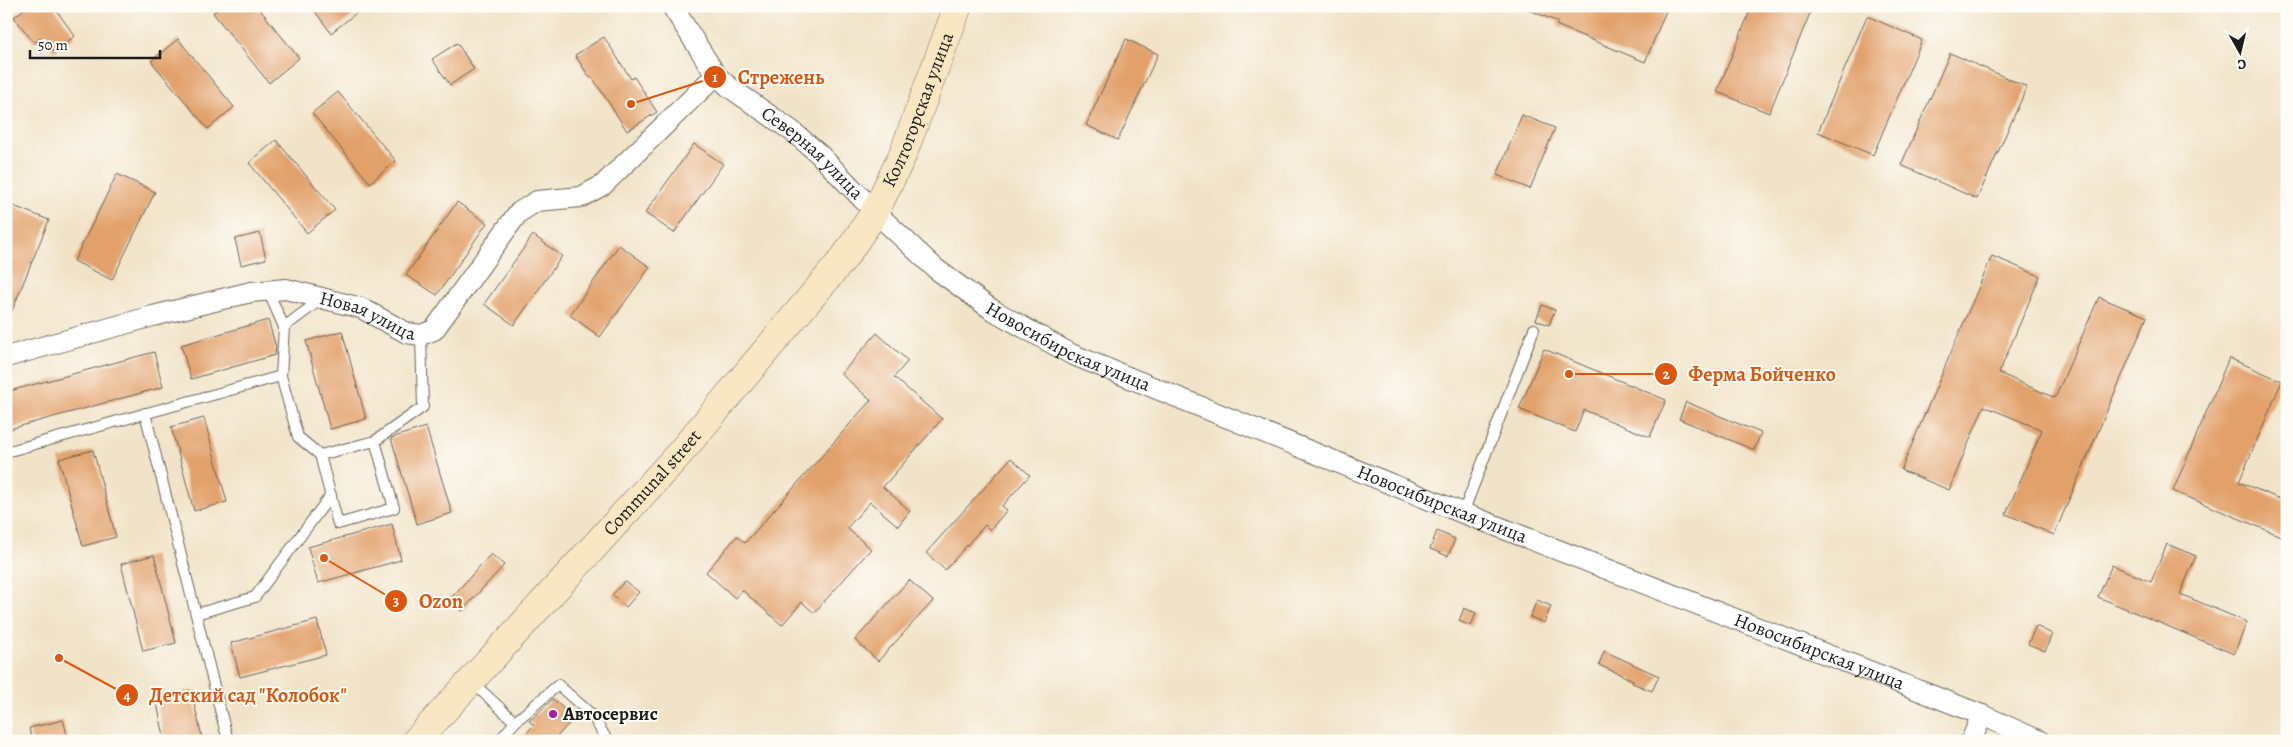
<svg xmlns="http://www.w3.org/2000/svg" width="2293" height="747" font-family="Alegreya,serif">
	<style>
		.building { fill: #e2a16b }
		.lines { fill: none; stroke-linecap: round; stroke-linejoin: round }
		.service-casing { stroke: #676258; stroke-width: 12 }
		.minor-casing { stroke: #676258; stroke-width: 22 }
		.secondary-casing { stroke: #676258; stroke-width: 29 }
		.service { stroke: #fff; stroke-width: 10 }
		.minor { stroke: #fff; stroke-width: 20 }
		.secondary { stroke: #f9e7c3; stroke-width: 28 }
		.poi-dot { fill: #b5179e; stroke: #fdfcf7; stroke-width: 2 }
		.labels { text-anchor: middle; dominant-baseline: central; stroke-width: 4; stroke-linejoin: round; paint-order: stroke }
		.street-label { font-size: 19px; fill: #1c1c1c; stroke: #fdfcf7 }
		.poi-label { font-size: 19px; font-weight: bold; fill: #1c1c1c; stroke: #fdfcf7; text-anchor: start }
		.leader { fill: none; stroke: #de560d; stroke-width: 2 }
		.callout-dot { fill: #de560d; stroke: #fdfcf7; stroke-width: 2 }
		.mark-label { font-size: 15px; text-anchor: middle; font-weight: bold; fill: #fff }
		.callout-label { font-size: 20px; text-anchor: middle; font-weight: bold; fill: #de560d; stroke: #fdfcf7; stroke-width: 4; stroke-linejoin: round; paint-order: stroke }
	</style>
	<rect width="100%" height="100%" fill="#fdfcf7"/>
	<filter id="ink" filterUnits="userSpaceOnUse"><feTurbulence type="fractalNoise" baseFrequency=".02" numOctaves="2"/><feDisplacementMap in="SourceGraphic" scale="10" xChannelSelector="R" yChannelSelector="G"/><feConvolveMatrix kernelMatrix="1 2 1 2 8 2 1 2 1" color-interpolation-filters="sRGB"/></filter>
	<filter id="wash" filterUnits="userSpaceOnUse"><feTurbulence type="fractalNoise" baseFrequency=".0096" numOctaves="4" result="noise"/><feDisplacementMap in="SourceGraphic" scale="20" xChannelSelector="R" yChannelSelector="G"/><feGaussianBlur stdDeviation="1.12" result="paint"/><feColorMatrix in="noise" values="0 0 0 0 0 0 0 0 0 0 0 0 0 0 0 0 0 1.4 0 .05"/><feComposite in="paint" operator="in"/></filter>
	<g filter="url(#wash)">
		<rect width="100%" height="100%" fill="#f1e3c7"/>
		<g id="blocks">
			<g class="building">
				<polygon points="28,6 53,6 75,36 54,52 42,37 34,43 14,17"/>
				<polygon points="221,6 257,6 299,58 269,83 213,13"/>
				<polygon points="311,6 365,6 331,33"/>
				<polygon points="1520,6 1668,6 1645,62 1556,25 1558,22"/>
				<polygon points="1752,6 1813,6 1769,113 1717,92"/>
				<polygon points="1867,16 1922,40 1873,155 1818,132"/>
				<polygon points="604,37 631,79 634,77 657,112 627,131 592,77 590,78 575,55"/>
				<polygon points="178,39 234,107 208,129 151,61"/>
				<polygon points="1126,39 1158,54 1118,140 1086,125"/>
				<polygon points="457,43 474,69 450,85 432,59"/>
				<polygon points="1950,53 2027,87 1977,199 1901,165"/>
				<polygon points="338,92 396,161 370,183 312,113"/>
				<polygon points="1522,115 1555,128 1530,189 1497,175"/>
				<polygon points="276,140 335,210 307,233 249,163"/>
				<polygon points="694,144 723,164 674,233 645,213"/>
				<polygon points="117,174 155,192 112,280 74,261"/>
				<polygon points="457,202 487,223 437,295 406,275"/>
				<polygon points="11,205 49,220 7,323 6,217"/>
				<polygon points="260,233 266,259 241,265 235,239"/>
				<polygon points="533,235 562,256 514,325 484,304"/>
				<polygon points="619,245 650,267 600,337 570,315"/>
				<polygon points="1992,256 2040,276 1999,373 2055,398 2099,297 2147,317 2054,535 2006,514 2042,430 1984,406 1949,490 1901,470"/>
				<polygon points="1542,305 1555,310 1549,325 1536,320"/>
				<polygon points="268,320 276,347 275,355 191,379 181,345"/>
				<polygon points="342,331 366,419 330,429 306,341"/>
				<polygon points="877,333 908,361 894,377 942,419 883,487 910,511 898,526 870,502 847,528 871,549 814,613 802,602 782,625 742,590 735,598 706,572 737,536 745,543 871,400 841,374"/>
				<polygon points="1544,349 1666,400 1650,437 1584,410 1575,432 1519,409"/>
				<polygon points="154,352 163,387 6,430 6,392"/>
				<polygon points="2229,358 2282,381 2239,482 2287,502 2287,529 2283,537 2173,491"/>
				<polygon points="1686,402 1761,433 1754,450 1679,419"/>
				<polygon points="204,418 227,502 194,511 171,427"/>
				<polygon points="426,427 452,513 417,524 391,438"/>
				<polygon points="93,450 116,537 83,546 59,459"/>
				<polygon points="1011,458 1030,475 1002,506 1007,510 990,530 985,525 945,570 926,553"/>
				<polygon points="392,524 401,560 318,583 308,547"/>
				<polygon points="1437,531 1455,539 1448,556 1430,549"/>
				<polygon points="2167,544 2196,556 2180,594 2247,622 2234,654 2098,597 2112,565 2151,582"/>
				<polygon points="491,554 504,565 462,611 449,600"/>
				<polygon points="154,555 176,643 143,651 121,564"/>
				<polygon points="909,580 933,601 878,661 855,640"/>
				<polygon points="625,581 639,592 626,607 612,595"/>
				<polygon points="1537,600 1551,606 1544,623 1530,617"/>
				<polygon points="1464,608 1476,613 1471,626 1459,621"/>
				<polygon points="317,620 326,655 240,677 231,643"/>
				<polygon points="2036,626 2052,634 2045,651 2028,644"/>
				<polygon points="1604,651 1659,676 1652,691 1632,683 1633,680 1599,665"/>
				<polygon points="191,690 203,741 165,741 156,699"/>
				<polygon points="553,699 574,718 553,741 519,741 534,725 529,721"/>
				<polygon points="63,720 69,741 32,741 29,728"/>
			</g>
		</g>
	</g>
	<g filter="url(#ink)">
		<use href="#blocks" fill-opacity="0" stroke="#676258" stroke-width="1"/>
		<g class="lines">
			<g class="service-casing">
				<g id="service">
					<polyline points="268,291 284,327 281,376 298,437 320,455"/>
					<polyline points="284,327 323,298"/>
					<polyline points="145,413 228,741"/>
					<polyline points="375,441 320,455 338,524 394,508 375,441 423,407 421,335"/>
					<polyline points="6,452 281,376"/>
					<polyline points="1463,513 1534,329"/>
					<polyline points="196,614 255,597 331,495"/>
					<polyline points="471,681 515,722"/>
					<polyline points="499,741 515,722 558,685 591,714 606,738 605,741"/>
				</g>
			</g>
			<g class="minor-casing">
				<g id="minor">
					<path id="s1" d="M672,6l44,69 13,12 63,44 27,23 56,58 61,57 55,40 80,45 374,152 537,209 58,26"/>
					<path id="s2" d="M6,357l147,-41 98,-24 35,-3 75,19 46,25 14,2 13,-5 84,-117 19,-12 44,-4 22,-12 113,-110"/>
					<polyline points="1971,741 1982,715"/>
				</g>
			</g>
			<g class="secondary-casing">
				<g id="secondary">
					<path id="s3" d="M416,741l263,-287 165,-196 31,-46 28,-58 55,-148"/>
				</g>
			</g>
			<use href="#service" class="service"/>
			<use href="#minor" class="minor"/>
			<use href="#secondary" class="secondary"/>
		</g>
	</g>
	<circle class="poi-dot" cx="553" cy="714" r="5"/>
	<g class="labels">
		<g class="street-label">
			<text stroke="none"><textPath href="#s3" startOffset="812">Колтогорская улица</textPath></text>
			<text stroke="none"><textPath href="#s1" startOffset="206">Северная улица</textPath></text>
			<text stroke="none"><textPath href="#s2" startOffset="375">Новая улица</textPath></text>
			<text stroke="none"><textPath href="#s1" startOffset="530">Новосибирская улица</textPath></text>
			<text stroke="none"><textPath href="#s3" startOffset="350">Communal street</textPath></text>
			<text stroke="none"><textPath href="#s1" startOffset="936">Новосибирская улица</textPath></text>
			<text stroke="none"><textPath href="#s1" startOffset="1341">Новосибирская улица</textPath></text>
		</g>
		<g class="poi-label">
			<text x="563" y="714">Автосервис</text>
		</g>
	</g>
	<path class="leader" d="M631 104L715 77M1569 374L1666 374M324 558L396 601M59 658L127 695"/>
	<g class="callout-dot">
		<circle cx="631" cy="104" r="5"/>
		<circle cx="1569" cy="374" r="5"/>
		<circle cx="324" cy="558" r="5"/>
		<circle cx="59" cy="658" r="5"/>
		<circle cx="715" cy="77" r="12"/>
		<circle cx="1666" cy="374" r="12"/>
		<circle cx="396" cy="601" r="12"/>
		<circle cx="127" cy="695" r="12"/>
	</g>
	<g class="mark-label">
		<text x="715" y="82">1</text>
		<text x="1666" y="379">2</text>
		<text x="396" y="606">3</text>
		<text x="127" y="700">4</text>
	</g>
	<g class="callout-label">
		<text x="781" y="84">Стрежень</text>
		<text x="1762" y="381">Ферма Бойченко</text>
		<text x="441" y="608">Ozon</text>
		<text x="248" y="702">Детский сад "Колобок"</text>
	</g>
	<rect width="2293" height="747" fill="none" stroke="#fdfcf7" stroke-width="25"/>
	<g transform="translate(2240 52) rotate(172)" stroke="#fdfcf7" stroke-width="4" paint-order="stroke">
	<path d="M0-4L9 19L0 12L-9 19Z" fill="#1c1c1c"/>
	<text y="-8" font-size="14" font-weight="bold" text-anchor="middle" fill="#1c1c1c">С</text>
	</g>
	<path d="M30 50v8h130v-8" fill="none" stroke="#1c1c1c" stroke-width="2.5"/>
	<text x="38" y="50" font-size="15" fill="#1c1c1c" stroke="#fdfcf7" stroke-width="4" paint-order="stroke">50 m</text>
</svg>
